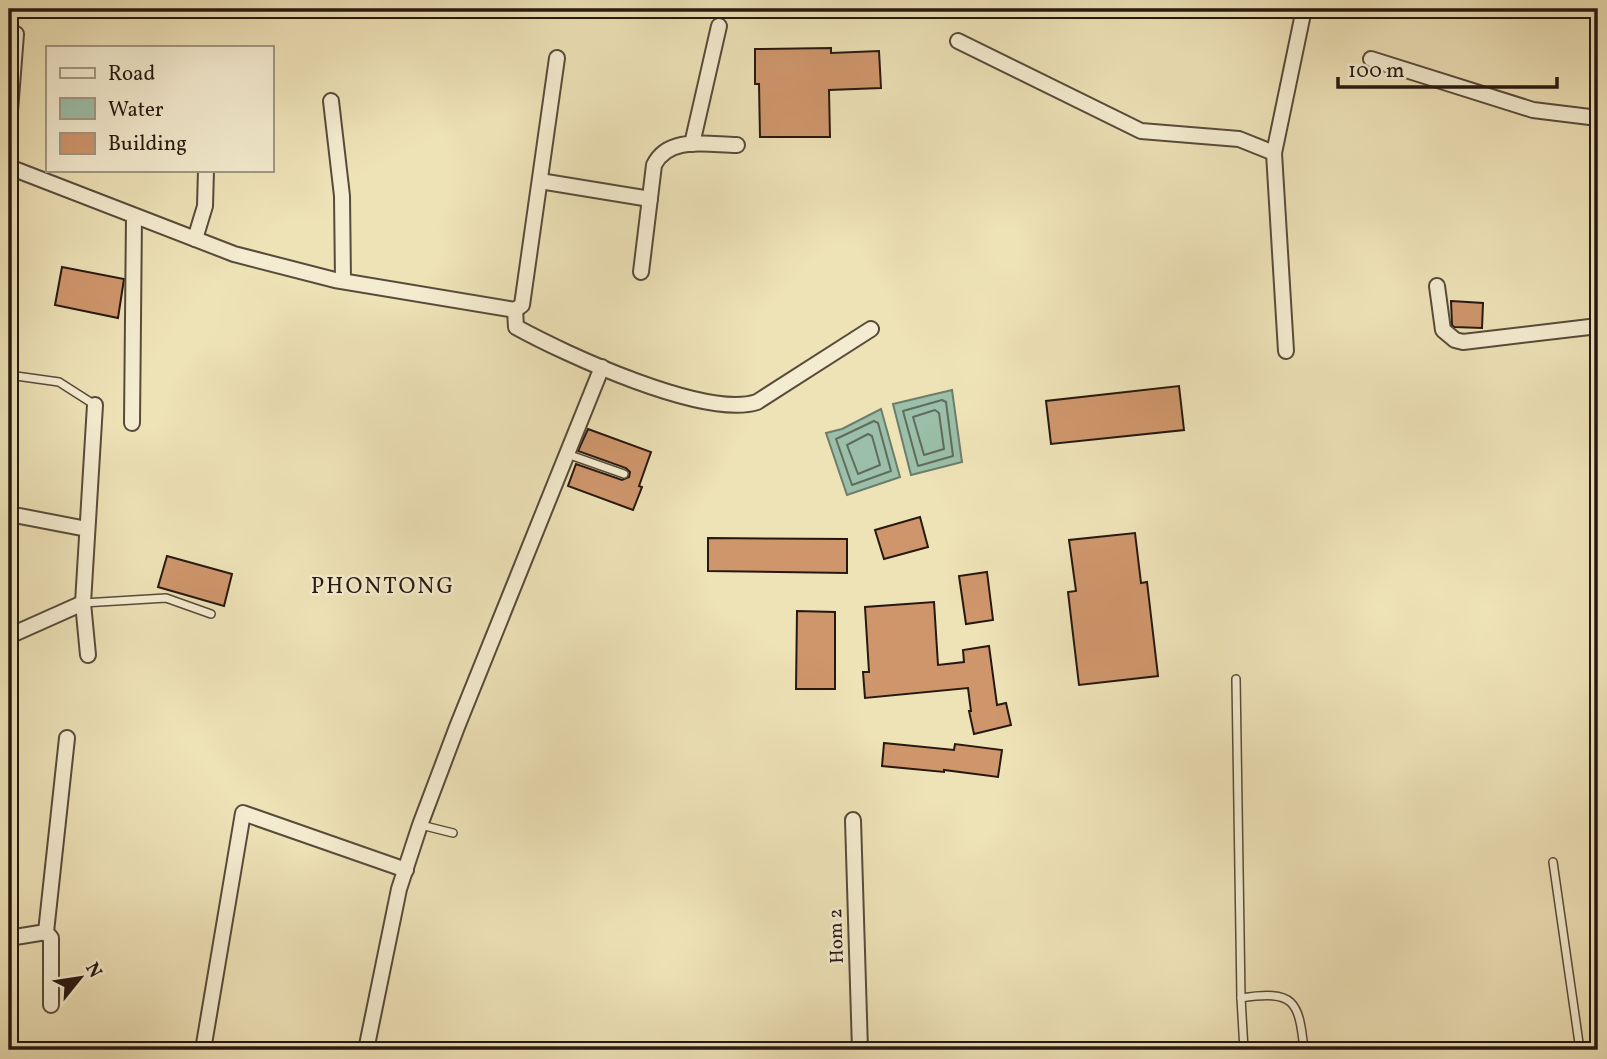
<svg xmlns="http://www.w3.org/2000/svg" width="1607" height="1059" font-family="Vollkorn,serif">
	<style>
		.water { fill: #9bbfa8; stroke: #6c7d6c; stroke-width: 2 }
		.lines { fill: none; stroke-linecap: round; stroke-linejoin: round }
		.shore { stroke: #606c5c; stroke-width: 2 }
		.building { fill: #cf966c; stroke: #261911; stroke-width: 2 }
		.service-casing { stroke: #584b3a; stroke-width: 10 }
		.minor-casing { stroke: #584b3a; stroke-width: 18 }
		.service { stroke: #f4ecd0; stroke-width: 7 }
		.minor { stroke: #f4ecd0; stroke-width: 14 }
		.labels { text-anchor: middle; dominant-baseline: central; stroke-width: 5; stroke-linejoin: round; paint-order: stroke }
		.street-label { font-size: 19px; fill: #261911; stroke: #f4ecd0 }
		.quarter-label { font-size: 23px; letter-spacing: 2px; fill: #261911; stroke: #f4ecd0 }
	</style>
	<rect width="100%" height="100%" fill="#eee2b7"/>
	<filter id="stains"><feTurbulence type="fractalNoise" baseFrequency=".00286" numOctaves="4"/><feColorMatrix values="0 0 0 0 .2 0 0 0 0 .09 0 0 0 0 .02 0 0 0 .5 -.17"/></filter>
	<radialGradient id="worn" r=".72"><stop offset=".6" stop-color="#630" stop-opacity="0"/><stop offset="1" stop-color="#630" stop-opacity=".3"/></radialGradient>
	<g class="water">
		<polygon points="952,390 962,462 911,475 893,404"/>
		<polygon points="881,409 900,477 847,495 826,433 842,429"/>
	</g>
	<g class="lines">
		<g class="shore">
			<polygon points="942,400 946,402 953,456 918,466 903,411"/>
			<polygon points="935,410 939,413 944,449 924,455 913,417"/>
			<polygon points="874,421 878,423 891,471 852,485 836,439"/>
			<polygon points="868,434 872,436 880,465 858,474 847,445"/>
		</g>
	</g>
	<g class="building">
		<polygon points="831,48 831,53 879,51 881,88 829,90 830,137 760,137 759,84 755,84 755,49"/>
		<polygon points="62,267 124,279 118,318 55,305"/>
		<polygon points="1451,301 1483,303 1482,328 1454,327 1452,325"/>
		<polygon points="1179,386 1184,430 1051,444 1046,401"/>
		<polygon points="588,429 651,452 639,486 642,487 633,510 568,486 576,464 622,480 629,477 630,472 626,468 578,451"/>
		<polygon points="920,517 928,547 884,559 875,530"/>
		<polygon points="1135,533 1141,583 1147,582 1158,676 1079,685 1068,592 1076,591 1069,540"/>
		<polygon points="708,538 847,539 847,573 708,571"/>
		<polygon points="167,556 232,574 224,606 158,587"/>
		<polygon points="987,572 993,620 966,624 959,576"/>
		<polygon points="934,602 938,665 964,662 963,650 989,646 997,705 1006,703 1011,725 974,734 969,711 971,711 968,688 865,698 863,672 869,672 865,607"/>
		<polygon points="797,611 835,612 835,689 796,689"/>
		<polygon points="884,743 954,750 955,744 1002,750 998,777 944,770 944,772 882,766"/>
	</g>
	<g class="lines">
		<g class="service-casing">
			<g id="service">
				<polyline points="9,375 59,382 95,405"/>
				<polyline points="567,454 624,474"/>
				<polyline points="83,603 166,598 211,614"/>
				<polyline points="1236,679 1241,998 1244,1050"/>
				<polyline points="421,825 453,833"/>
				<polyline points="1553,862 1580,1050"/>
				<path d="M1241,998c53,-8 58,2 63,52"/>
			</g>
		</g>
		<g class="minor-casing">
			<g id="minor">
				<polyline points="958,41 1141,131 1239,139 1274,153"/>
				<polyline points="1371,59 1533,110 1598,118"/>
				<polyline points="331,101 342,196 343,281"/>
				<polyline points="9,124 16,34"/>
				<polyline points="692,144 719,26"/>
				<polyline points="9,167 234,254 335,280 515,310 522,305 557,58"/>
				<polyline points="540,181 650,199"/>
				<polyline points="195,239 205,206 206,170"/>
				<path d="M641,272l13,-107c15,-30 55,-20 83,-20"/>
				<polyline points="1437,286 1443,330 1455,340 1463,342 1598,326"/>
				<path d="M515,310l1,17c49,27 189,92 241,75l114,-73"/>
				<polyline points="1286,351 1274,153 1304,9"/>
				<polyline points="132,423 134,216"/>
				<polyline points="9,514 87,529"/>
				<polyline points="9,636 83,603"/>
				<polyline points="88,655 83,603 95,405"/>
				<polyline points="853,820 860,1050"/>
				<polyline points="9,938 46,932"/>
				<polyline points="51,1005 51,938 46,932 67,738"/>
				<polyline points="203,1050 243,813 406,870"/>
				<polyline points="366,1050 399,889 420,825 457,727 602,367"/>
			</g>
		</g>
		<use href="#service" class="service"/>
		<use href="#minor" class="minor"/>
	</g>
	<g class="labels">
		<g class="street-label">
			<text transform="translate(837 936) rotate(-92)">Hom 2</text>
		</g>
		<g class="quarter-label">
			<text x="383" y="587">PHONTONG</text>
		</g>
	</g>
	<rect width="1607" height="1059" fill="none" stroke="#eee2b7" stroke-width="35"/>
	<rect x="10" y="10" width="1586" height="1038" fill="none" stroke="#261911" stroke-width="3.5"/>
	<rect x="18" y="18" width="1572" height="1024" fill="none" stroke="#261911" stroke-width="2"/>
	<rect x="46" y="46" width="228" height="126" fill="#f4ecd0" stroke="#a29884" stroke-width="2"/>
	<rect x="60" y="68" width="35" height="10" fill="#f4ecd0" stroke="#a29884" stroke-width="2"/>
	<text x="108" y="80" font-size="21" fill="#261911">Road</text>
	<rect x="60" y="98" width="35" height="21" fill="#9bbfa8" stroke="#a29884" stroke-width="2"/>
	<text x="108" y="116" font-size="21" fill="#261911">Water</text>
	<rect x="60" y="133" width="35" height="21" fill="#cf966c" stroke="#a29884" stroke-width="2"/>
	<text x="108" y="150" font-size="21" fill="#261911">Building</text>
	<g transform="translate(80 978) rotate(60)" stroke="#f4ecd0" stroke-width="5" paint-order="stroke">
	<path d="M0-5L12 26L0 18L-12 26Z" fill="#261911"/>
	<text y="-10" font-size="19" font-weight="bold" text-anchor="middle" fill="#261911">N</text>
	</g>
	<path d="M1338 77v10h219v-10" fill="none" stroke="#261911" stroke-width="3.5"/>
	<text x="1348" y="77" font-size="21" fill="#261911" stroke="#f4ecd0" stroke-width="5" paint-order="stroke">100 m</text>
	<rect width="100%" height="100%" filter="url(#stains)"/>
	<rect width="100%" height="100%" fill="url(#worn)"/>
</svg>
